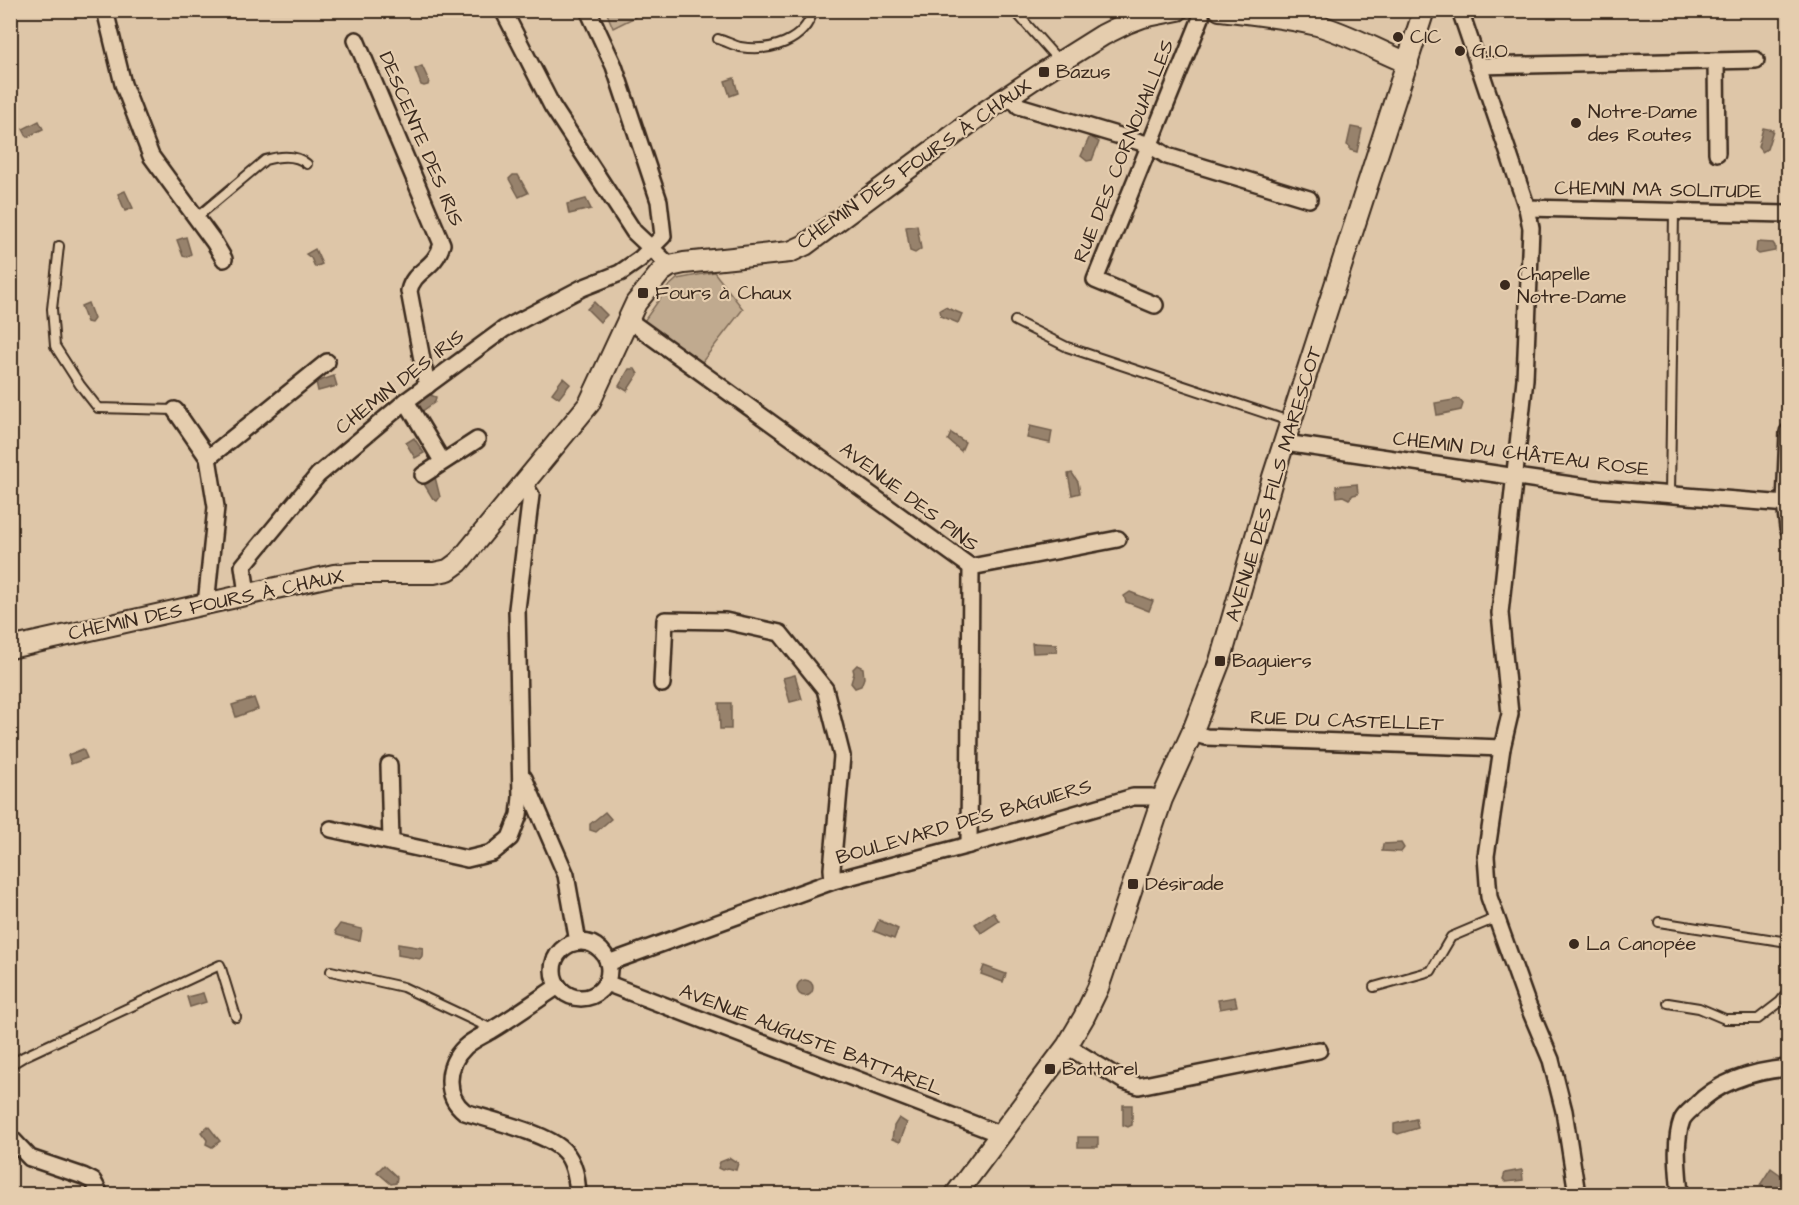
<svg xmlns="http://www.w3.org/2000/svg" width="1799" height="1205" font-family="'Architects Daughter',sans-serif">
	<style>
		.green { fill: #c0aa8f; stroke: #7e6a56; stroke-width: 1.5 }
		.water { fill: #97826c; stroke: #725f4d; stroke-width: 1.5 }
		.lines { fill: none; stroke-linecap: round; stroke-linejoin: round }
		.service-casing { stroke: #3b2a1e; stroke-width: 12 }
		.minor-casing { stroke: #3b2a1e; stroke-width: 20 }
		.tertiary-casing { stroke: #3b2a1e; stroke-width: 24 }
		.service { stroke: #e5cdae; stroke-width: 8 }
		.minor { stroke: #e5cdae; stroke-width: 15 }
		.tertiary { stroke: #e5cdae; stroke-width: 20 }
		.poi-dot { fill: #3b2a1e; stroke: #e5cdae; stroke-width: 2 }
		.labels { text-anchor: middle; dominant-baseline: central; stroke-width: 4.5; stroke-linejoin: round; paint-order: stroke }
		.poi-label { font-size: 20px; fill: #3b2a1e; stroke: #e5cdae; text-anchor: start }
		.street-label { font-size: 20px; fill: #3b2a1e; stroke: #e5cdae }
	</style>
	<rect width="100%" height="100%" fill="#dec6a8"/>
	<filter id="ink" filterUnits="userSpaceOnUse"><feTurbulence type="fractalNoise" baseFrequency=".0167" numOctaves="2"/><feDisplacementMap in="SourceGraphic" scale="12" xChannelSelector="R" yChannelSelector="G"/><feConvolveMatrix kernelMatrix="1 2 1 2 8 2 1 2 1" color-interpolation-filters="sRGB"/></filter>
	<g filter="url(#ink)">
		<g class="green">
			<polygon points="606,11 642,11 635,17 613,28"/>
			<polygon points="714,272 743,309 702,362 644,321 668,287 677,279"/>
		</g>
		<g class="water">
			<polygon points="422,66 429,81 428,85 424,86 421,85 415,69"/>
			<polygon points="734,78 738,93 730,96 725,81"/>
			<polygon points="39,121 43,129 27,137 23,129"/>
			<polygon points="1351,127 1362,129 1357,152 1350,150 1350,147 1347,145"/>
			<polygon points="1763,128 1773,130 1767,149 1762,152 1758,147"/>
			<polygon points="1091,137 1099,142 1092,160 1087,161 1081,156 1089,138"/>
			<polygon points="513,175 518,175 528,193 519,197 509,179"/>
			<polygon points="125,191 133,208 125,211 118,194"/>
			<polygon points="586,199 591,209 569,214 567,204"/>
			<polygon points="917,225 921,249 915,253 910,251 906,227"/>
			<polygon points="186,237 191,254 187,257 183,256 177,240"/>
			<polygon points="1757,242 1773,243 1775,246 1775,251 1759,254 1756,252"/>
			<polygon points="315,249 322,264 315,267 311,258 306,254"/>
			<polygon points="594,302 607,315 600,322 587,309"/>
			<polygon points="88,303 94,319 91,323 87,322 81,306"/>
			<polygon points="945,307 962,314 958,323 941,316 940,310"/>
			<polygon points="629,369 635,369 638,374 627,391 619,386"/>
			<polygon points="334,376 337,386 318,391 316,382"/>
			<polygon points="563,378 570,384 559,398 552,393"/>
			<polygon points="430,395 436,397 435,402 421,412 416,405"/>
			<polygon points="1459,399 1463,404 1461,410 1437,415 1435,403"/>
			<polygon points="1030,426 1052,431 1050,443 1027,438"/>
			<polygon points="951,433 965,442 961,451 948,440"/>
			<polygon points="414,438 424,453 415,458 406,443"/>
			<polygon points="1072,473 1078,482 1080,493 1072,495 1068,474"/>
			<polygon points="435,477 440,497 437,501 433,499 424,484"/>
			<polygon points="1357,484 1358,494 1353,495 1349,499 1343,496 1337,497 1336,486"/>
			<polygon points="1130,592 1153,601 1149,611 1126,602 1124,596"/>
			<polygon points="1032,643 1056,644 1057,652 1033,653"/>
			<polygon points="857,665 863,668 864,678 861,686 855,688 851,683 854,673 853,669"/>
			<polygon points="795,675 802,699 790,702 783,678"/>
			<polygon points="254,698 258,709 236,717 232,705"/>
			<polygon points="719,703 731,703 731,729 720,729"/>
			<polygon points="83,749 87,758 71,764 68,755"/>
			<polygon points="605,812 611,819 596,832 590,830 590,824"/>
			<polygon points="1401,843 1404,848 1401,852 1382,851 1383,844"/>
			<polygon points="993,912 999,921 981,933 975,924"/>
			<polygon points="879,920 898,929 894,939 874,931"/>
			<polygon points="340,924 362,929 360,941 337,935 335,931"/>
			<polygon points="398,944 423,948 422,956 420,959 398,955"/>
			<polygon points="984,966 1006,974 1003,982 981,974"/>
			<circle cx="805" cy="988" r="8"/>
			<polygon points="203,993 206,1002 190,1007 187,997"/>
			<polygon points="1235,997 1237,1006 1220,1009 1218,1000"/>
			<polygon points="1123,1105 1132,1105 1132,1125 1128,1127 1123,1125"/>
			<polygon points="899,1118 907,1123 900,1142 892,1139 894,1126"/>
			<polygon points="1416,1119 1418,1128 1398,1134 1394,1132 1394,1124"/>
			<polygon points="208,1126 220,1141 212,1147 206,1144 207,1140 201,1132"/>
			<rect x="1078" y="1137" width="20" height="10"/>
			<polygon points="730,1158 738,1163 736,1170 728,1168 722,1170 718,1168 720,1162"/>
			<polygon points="384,1165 397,1177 396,1183 391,1184 377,1172"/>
			<polygon points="1771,1168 1788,1180 1788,1194 1775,1194 1760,1185"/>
			<polygon points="1522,1170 1523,1180 1506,1182 1503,1179 1505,1173"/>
		</g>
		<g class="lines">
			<g class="service-casing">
				<g id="service">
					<polyline points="1014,10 1059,61"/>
					<path d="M718,39c7,2 15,6 22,8 30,5 65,-5 73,-37"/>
					<path d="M196,218l69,-58c14,-4 31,-6 42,4"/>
					<polyline points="59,246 52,309 55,346 80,385 98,408 175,410"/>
					<polyline points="1015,321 1067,347 1289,421"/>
					<polyline points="1670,494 1674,212"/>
					<polyline points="1659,922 1788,942"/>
					<polyline points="331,971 403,987 492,1029"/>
					<polyline points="1374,987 1431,971 1451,937 1496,918"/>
					<polyline points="1668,1003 1699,1008 1725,1019 1758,1019 1780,1002 1788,992"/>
					<polyline points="10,1065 25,1056 220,965 236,1017"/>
				</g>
			</g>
			<g class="minor-casing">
				<g id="minor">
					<polyline points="105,10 123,84 151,156 214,242 224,259"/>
					<polyline points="503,10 552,106 634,232 670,266"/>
					<polyline points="1460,10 1527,208 1531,228 1525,379 1500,613 1510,714 1502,748 1486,856 1489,897 1527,1003 1551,1060 1564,1111 1577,1194"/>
					<path d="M356,40l86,204c-7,26 -28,25 -33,47l18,95"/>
					<polyline points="1716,61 1717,153"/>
					<polyline points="1478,66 1756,60"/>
					<polyline points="1010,94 1019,106 1150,145 1167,156 1309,199"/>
					<polyline points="1527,208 1788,214"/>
					<polyline points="1155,305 1095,280 1201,18 1201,10"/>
					<polyline points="627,319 971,567"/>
					<polyline points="406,401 442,461"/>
					<polyline points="175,410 208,458 216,507 207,595 208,604"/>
					<polyline points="1788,432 1785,504 1788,528"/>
					<polyline points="1285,443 1599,489 1788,504"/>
					<polyline points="208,458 327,362"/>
					<polyline points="423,475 477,440"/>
					<polyline points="971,567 1118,539"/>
					<polyline points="247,594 243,566 318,475 406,401 504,329 582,288 620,273 640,259 663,236 659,201 614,66 588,10"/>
					<polyline points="662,684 665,620 725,621 780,633 825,689 842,756 832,869 833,881"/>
					<polyline points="1192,733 1206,737 1502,748"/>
					<polyline points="389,765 391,842"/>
					<polyline points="524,778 566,875 578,942"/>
					<polyline points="331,829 467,859 492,853 510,838 519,815 521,797 517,609 531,495 524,484"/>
					<polyline points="969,845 971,567"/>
					<circle cx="581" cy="970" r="28"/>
					<polyline points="608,963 833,881 969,845 1133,797 1151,797 1162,799"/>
					<polyline points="606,983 1002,1135"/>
					<path d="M558,986c-22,15 -43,30 -66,44 -8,5 -20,10 -27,17 -19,18 -21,49 0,65 25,8 82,21 99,39 11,11 13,29 14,43"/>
					<polyline points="1067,1046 1124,1081 1139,1086 1319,1050"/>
					<polyline points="10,1137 30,1158 83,1176 93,1181 100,1194"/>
					<path d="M1680,1194c-2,-23 -6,-52 2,-74 3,-6 9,-10 13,-14 24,-25 59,-35 93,-38"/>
				</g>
			</g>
			<g class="tertiary-casing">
				<g id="tertiary">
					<path d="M1220,10c33,4 66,7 97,15 32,9 61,26 91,38"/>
					<polyline points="10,648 334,575 357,573 434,573 448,570 459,562 589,404 636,303 661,272 670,266 684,263 790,252 805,245 986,111 1044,72 1103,35 1127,23 1143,17 1178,10"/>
					<polyline points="956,1194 1067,1046 1084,1017 1098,988 1162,799 1192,733 1220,661 1273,477 1424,10"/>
				</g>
			</g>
			<use href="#service" class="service"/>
			<use href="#minor" class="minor"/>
			<use href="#tertiary" class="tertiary"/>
		</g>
	</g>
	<g class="poi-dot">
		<circle cx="1398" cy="37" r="6"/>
		<circle cx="1460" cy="51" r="6"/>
		<rect x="1038" y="66" width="12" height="12" rx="3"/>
		<circle cx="1576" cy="123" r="6"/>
		<circle cx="1505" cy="285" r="6"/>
		<rect x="637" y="287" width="12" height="12" rx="3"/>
		<rect x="1214" y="655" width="12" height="12" rx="3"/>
		<rect x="1127" y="878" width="12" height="12" rx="3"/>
		<circle cx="1574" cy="944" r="6"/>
		<rect x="1044" y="1063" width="12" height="12" rx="3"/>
	</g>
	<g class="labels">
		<g class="poi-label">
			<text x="1410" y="37">CIC</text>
			<text x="1472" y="51">G.I.O</text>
			<text x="1056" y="72">Bazus</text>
			<text x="1588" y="112">Notre-Dame<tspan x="1588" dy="23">des Routes</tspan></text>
			<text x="1517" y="274">Chapelle<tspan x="1517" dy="23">Notre-Dame</tspan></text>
			<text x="655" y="293">Fours à Chaux</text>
			<text x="1232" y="661">Baguiers</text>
			<text x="1145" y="884">Désirade</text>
			<text x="1586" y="944">La Canopée</text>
			<text x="1062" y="1069">Battarel</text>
		</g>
		<g class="street-label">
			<text transform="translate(421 139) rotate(67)">DESCENTE DES IRIS</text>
			<text transform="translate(1124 151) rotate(-68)">RUE DES CORNOUAILLES</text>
			<text transform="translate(914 164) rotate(-35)">CHEMIN DES FOURS À CHAUX</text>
			<text transform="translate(1658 190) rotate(1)">CHEMIN MA SOLITUDE</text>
			<text transform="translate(400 382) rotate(-38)">CHEMIN DES IRIS</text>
			<text transform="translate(1521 454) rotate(7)">CHEMIN DU CHÂTEAU ROSE</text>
			<text transform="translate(1274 484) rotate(-73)">AVENUE DES FILS MARESCOT</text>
			<text transform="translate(909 497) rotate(37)">AVENUE DES PINS</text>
			<text transform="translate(206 605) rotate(-12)">CHEMIN DES FOURS À CHAUX</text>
			<text transform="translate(1347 721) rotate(2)">RUE DU CASTELLET</text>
			<text transform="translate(964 822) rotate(-16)">BOULEVARD DES BAGUIERS</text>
			<text transform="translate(811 1040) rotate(21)">AVENUE AUGUSTE BATTAREL</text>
		</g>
	</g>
	<rect width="1799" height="1205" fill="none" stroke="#e5cdae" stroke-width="36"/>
	<rect x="18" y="18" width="1763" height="1169" fill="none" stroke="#3b2a1e" stroke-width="2" filter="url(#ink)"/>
</svg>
